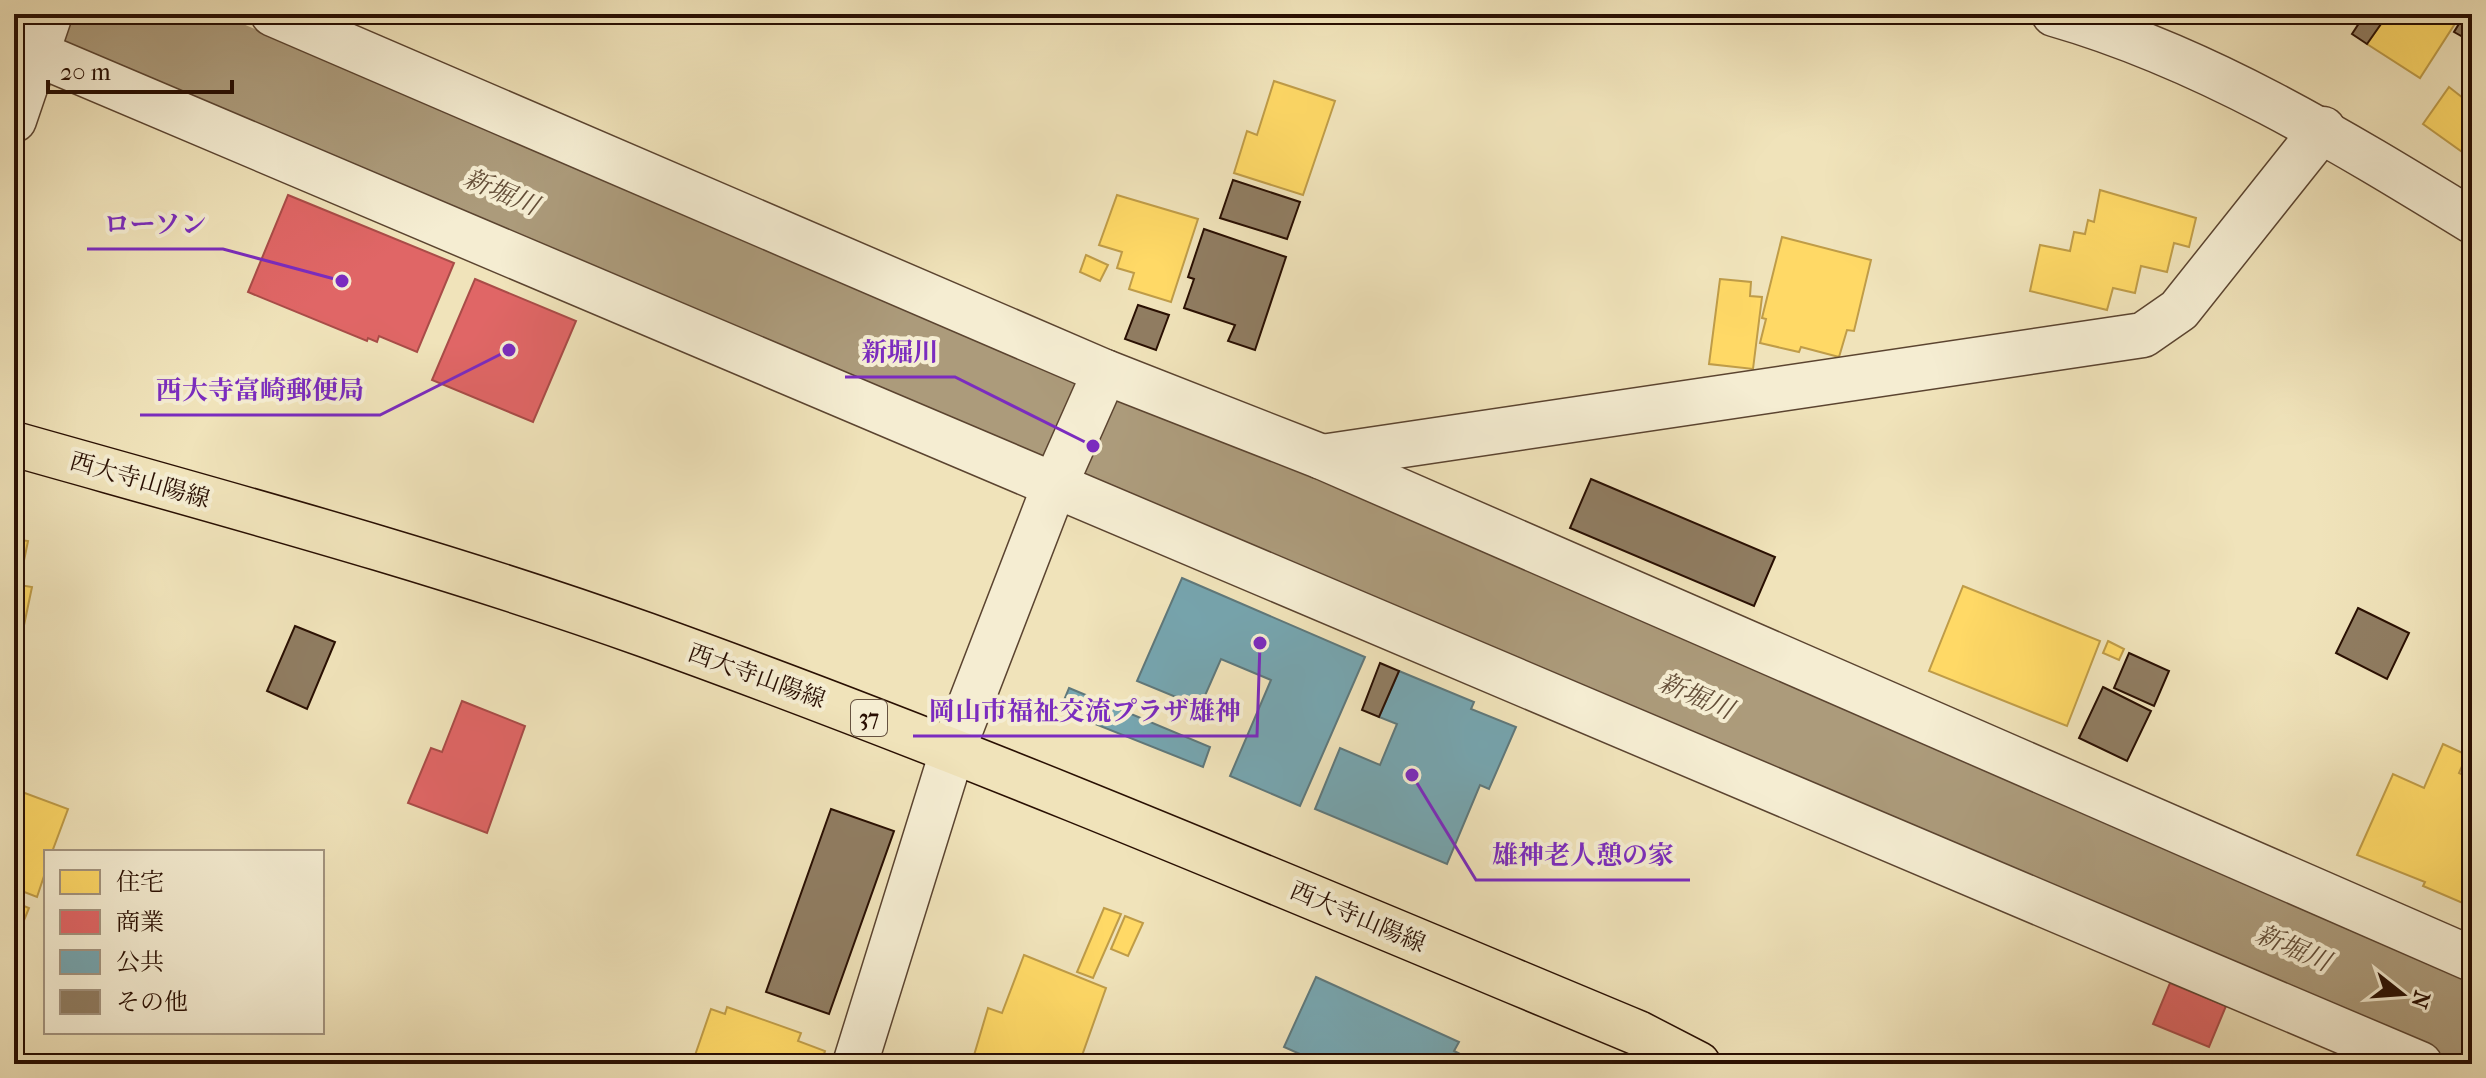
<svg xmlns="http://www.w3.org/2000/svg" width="2486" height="1078" font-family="'IM FELL French Canon','Noto Serif JP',serif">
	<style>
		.homes { fill: #ffd966; stroke: #bf9c48; stroke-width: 2 }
		.shops { fill: #e06666; stroke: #a94c48; stroke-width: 2 }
		.public { fill: #76a5af; stroke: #5f787b; stroke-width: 2 }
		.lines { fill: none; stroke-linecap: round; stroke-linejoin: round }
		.river { stroke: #ac9b7b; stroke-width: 110 }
		.building { fill: #907d62; stroke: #290f02; stroke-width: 2 }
		.street-casing { stroke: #5b4430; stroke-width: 47 }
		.primary-casing { stroke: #290f02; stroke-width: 47 }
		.street { stroke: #f5edd2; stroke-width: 44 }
		.primary { stroke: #f0e3ba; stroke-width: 44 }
		.labels { text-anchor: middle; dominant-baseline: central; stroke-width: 8; stroke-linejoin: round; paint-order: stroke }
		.shield { fill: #f5edd2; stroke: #665240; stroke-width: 2 }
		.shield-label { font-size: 22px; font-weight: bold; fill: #290f02 }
		.street-label { font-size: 24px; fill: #290f02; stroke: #f5edd2 }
		.water-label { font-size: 26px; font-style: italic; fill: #644e38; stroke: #f5edd2 }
		.leader { fill: none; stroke: #7b2cbf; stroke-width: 3 }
		.callout-dot { fill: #7b2cbf; stroke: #f5edd2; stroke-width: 3 }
		.callout-label { font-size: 26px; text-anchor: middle; font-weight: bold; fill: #7b2cbf; stroke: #f5edd2; stroke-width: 8; stroke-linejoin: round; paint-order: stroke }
	</style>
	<rect width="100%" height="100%" fill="#f0e3ba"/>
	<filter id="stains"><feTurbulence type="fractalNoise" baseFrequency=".0025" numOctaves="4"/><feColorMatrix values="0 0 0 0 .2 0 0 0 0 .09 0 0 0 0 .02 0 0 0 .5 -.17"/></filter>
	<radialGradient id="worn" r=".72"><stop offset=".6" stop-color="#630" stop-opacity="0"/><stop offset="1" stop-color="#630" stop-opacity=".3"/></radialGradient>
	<g class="homes">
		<polygon points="2388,14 2450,14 2458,19 2420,78 2367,44"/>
		<polygon points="1274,81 1335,101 1303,195 1234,173 1247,131 1257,135"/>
		<polygon points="2449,87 2463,98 2472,90 2472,159 2423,124"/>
		<polygon points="2100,190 2196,218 2189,247 2174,243 2167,272 2141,266 2135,293 2113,288 2107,310 2030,291 2040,245 2070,251 2074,232 2085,234 2088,220 2094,222"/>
		<polygon points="1117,195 1198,219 1171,302 1129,289 1134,273 1117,268 1122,252 1099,245"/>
		<polygon points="1782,237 1871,260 1854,331 1847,330 1839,357 1801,347 1799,352 1760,343 1766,319 1762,318"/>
		<polygon points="1086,255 1108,265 1100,281 1080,272"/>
		<polygon points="1720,279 1751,282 1750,296 1762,297 1753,369 1709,364"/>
		<polygon points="14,539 28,541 19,585 32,587 14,673"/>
		<polygon points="1963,586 2100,641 2067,726 1929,671"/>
		<polygon points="2108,641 2124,649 2119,660 2103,653"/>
		<polygon points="2443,744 2467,755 2459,773 2472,779 2472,907 2423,886 2425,882 2357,855 2393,774 2424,788"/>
		<polygon points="14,789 68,809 52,852 46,852 46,870 37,897 14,888"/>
		<polygon points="14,902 29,908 14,945"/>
		<polygon points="1104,908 1121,914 1093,978 1077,972"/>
		<polygon points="1125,916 1143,923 1128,956 1111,949"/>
		<polygon points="1024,955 1106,988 1079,1064 972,1062 988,1008 1002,1013"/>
		<polygon points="727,1007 801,1033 798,1041 825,1051 821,1064 692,1064 711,1009 725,1014"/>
	</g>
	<g class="shops">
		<polygon points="288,195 454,263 417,352 379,336 377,342 368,338 367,341 248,292"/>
		<polygon points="475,279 576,321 533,422 432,380"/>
		<polygon points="462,701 525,726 487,833 408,803 431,748 442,752"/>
		<polygon points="2170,983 2226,1006 2209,1047 2153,1024"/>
	</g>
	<g class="public">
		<polygon points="1182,578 1365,657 1300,806 1230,776 1271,680 1221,659 1200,707 1137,681"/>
		<polygon points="1399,671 1474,702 1471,709 1516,727 1489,789 1480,785 1447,864 1315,809 1340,748 1380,765 1397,724 1379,717"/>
		<polygon points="1069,688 1210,747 1203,767 1060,710"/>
		<polygon points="1316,977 1459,1042 1454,1051 1480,1064 1315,1064 1316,1061 1284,1047"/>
	</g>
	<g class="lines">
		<polyline class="river" points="79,14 1093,446 2472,1024"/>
	</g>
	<g class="building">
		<polygon points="2365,14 2388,14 2367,44 2352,34"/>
		<polygon points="2465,14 2472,14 2472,42 2454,32"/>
		<polygon points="1233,180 1300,202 1287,239 1220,218"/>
		<polygon points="1204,229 1286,257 1255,350 1228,341 1235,325 1184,308 1194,279 1188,277"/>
		<polygon points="1138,305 1169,315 1156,350 1125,339"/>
		<polygon points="1591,479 1775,557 1754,606 1570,528"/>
		<polygon points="2358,608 2409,633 2387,679 2336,653"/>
		<polygon points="295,626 335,642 307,709 267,691"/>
		<polygon points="2129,653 2169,671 2154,706 2114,688"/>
		<polygon points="1380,663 1399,671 1379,717 1362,710"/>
		<polygon points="2103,687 2151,711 2127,761 2079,738"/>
		<polygon points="831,809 894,831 829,1014 766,992"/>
	</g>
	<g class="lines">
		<g class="street-casing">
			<g id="street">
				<polyline points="273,14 1105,372 1322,457 2472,959"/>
				<path d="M2054,14c150,43 286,126 418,207"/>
				<polyline points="14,44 2420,1064"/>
				<polyline points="14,120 50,14"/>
				<polyline points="1322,457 2143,335 2179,310 2323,129"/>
				<polyline points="855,1064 953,749 1054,487 1105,372"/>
			</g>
		</g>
		<g class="primary-casing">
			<path id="primary" d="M14,444c212,60 425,117 632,191 336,121 663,261 992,398l60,31"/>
		</g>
		<use href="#street" class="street"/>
		<use href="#primary" class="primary"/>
	</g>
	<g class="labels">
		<rect class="shield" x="851" y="700" width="36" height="36" rx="6"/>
		<g class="shield-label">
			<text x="869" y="718">37</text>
		</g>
		<g class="street-label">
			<text transform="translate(140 480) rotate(16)">西大寺山陽線</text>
			<text transform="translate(757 676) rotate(20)">西大寺山陽線</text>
			<text transform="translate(1358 917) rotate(23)">西大寺山陽線</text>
		</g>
		<g class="water-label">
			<text transform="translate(501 192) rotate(23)">新堀川</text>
			<text transform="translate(1696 696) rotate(23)">新堀川</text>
			<text transform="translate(2293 948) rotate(23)">新堀川</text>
		</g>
	</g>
	<path class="leader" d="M342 281L223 249H87M1093 446L955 377H845M509 350L380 415H140M1260 643L1257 736H913M1412 775L1476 880H1690"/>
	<g class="callout-dot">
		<circle cx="342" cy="281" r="8"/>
		<circle cx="1093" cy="446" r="8"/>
		<circle cx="509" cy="350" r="8"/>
		<circle cx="1260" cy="643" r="8"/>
		<circle cx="1412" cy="775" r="8"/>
	</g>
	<g class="callout-label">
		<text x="155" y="233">ローソン</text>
		<text x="900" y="361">新堀川</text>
		<text x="260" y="399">西大寺富崎郵便局</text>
		<text x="1085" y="720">岡山市福祉交流プラザ雄神</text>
		<text x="1583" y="864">雄神老人憩の家</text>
	</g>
	<rect width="2486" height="1078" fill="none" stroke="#f0e3ba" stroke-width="48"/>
	<rect x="16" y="16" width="2454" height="1046" fill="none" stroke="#290f02" stroke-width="4"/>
	<rect x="24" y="24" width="2438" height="1030" fill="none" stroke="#290f02" stroke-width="2"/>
	<rect x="44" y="850" width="280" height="184" fill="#f5edd2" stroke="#a3947f" stroke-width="2"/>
	<rect x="60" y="870" width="40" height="24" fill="#ffd966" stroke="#a3947f" stroke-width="2"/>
	<text x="116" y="890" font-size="24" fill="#290f02">住宅</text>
	<rect x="60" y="910" width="40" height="24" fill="#e06666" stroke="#a3947f" stroke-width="2"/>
	<text x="116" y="930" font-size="24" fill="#290f02">商業</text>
	<rect x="60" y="950" width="40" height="24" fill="#76a5af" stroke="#a3947f" stroke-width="2"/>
	<text x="116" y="970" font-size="24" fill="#290f02">公共</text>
	<rect x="60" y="990" width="40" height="24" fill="#907d62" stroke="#a3947f" stroke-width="2"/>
	<text x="116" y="1010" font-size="24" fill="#290f02">その他</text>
	<g transform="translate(2402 994) rotate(107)" stroke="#f5edd2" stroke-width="6" paint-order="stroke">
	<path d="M0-6L14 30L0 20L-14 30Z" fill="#290f02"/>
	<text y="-12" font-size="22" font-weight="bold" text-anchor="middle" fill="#290f02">N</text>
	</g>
	<path d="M48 80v12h184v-12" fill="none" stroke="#290f02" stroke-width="4"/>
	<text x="60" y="80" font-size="24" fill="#290f02" stroke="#f5edd2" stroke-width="6" paint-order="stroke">20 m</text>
	<rect width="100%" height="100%" filter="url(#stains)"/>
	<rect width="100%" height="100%" fill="url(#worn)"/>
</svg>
